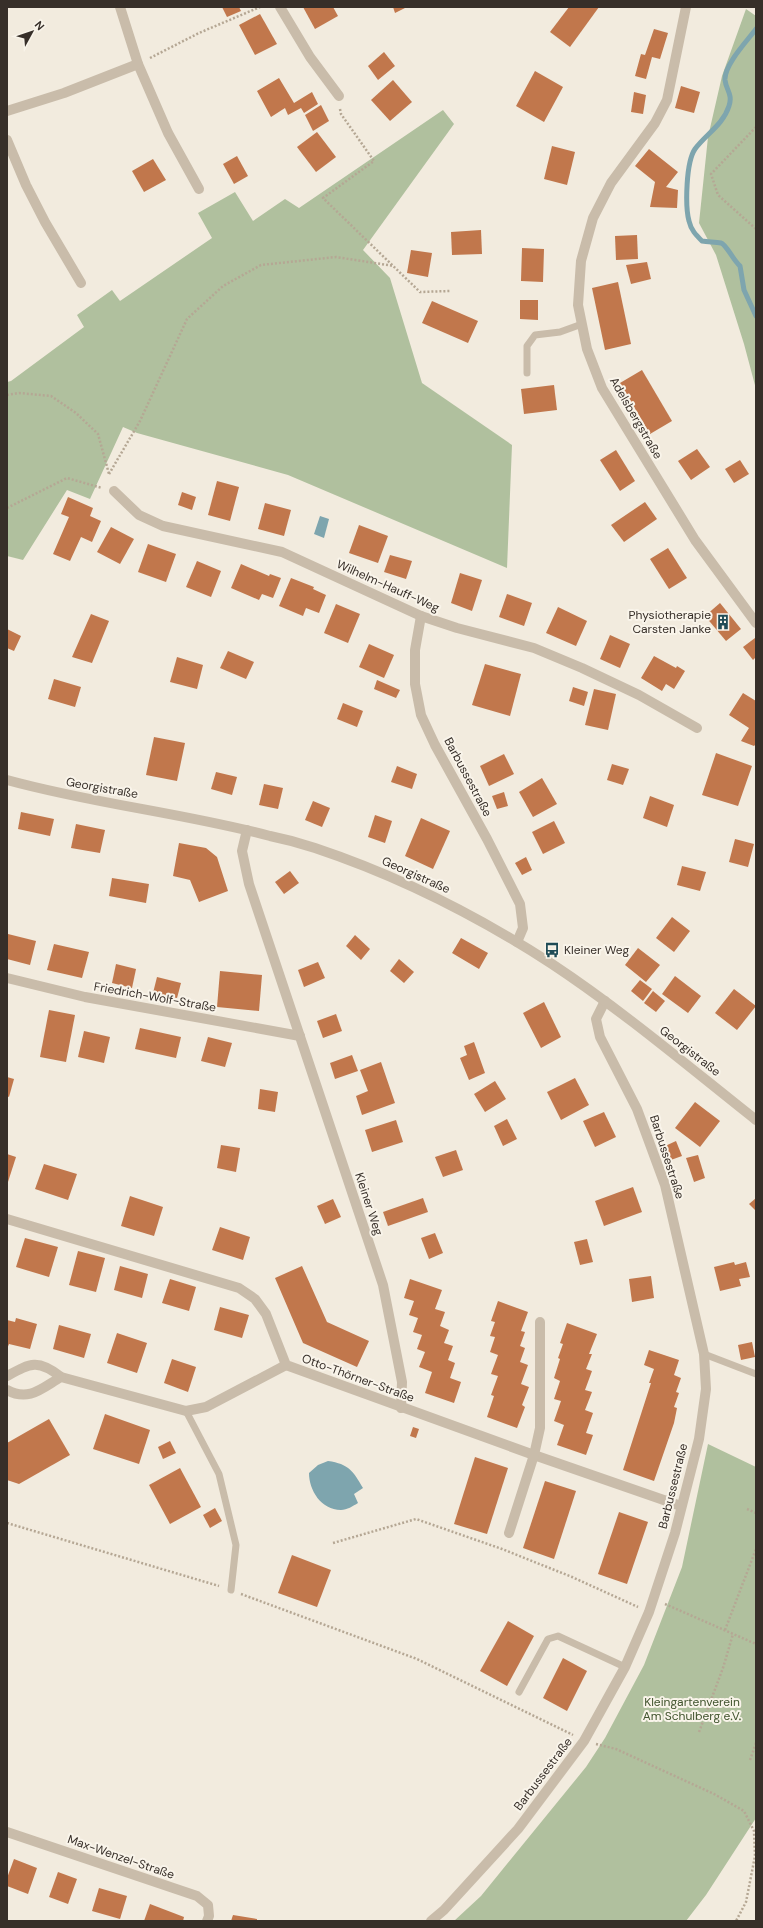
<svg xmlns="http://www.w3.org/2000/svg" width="763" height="1928" font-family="'DM Sans',sans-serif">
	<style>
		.green { fill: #b0c09e }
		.water { fill: #7ea5ae }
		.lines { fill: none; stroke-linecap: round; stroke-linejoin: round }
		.stream { stroke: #7ea5ae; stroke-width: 5 }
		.building { fill: #c1774c }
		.path { stroke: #b5a794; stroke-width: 2.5; stroke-dasharray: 2 2; stroke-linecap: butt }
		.service { stroke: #c9bcaa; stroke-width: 7 }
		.minor { stroke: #c9bcaa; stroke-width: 10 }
		.tertiary { stroke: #c9bcaa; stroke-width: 10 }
		.labels { text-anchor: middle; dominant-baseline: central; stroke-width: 4; stroke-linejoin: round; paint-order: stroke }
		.street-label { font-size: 12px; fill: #372f29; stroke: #f9f4ea }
		.poi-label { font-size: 12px; fill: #372f29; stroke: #f9f4ea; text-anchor: end }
		.park-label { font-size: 12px; fill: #41542e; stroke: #f9f4ea }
	</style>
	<rect width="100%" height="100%" fill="#f2ebde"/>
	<g class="green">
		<polygon points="746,9 756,16 756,389 744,344 716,255 699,223 708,137 722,76"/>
		<polygon points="443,110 454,124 363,250 390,278 422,383 512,445 507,568 288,475 137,433 123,427 90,499 67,490 23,560 7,556 7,382 11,381 84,327 77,315 112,290 120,301 212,238 198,213 235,192 253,221 285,199 299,208"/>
		<polygon points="708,1444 756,1467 756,1818 706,1895 686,1921 454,1921 481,1896 586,1767 605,1738 644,1665 682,1567"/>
	</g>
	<g class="water">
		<polygon points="320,516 329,519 324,538 314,534"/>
		<path d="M328,1461c21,3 25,10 35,27l-9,6 4,9c-5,3 -11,7 -17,7 -20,0 -32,-20 -32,-37l9,-8z"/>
	</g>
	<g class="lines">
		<path class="stream" d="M756,29c-9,12 -32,36 -31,51 1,10 8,14 4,26 -6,19 -23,28 -34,43 -9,13 -10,57 -6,72 2,9 7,14 13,20 6,1 13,1 19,2 5,1 12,17 19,23l4,24 12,26"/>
	</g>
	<g class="building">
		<polygon points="222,7 239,7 241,11 227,17"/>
		<polygon points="303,7 333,7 338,16 315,29"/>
		<polygon points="393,7 407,7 395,13"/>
		<polygon points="569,7 599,7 570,47 550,32"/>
		<polygon points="260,14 277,44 255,55 239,25"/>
		<polygon points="654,29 668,33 660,59 652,57 646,79 635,76 641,54 645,55"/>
		<polygon points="384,52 395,66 378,80 368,66"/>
		<polygon points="535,71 563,87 544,122 516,106"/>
		<polygon points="279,78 294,103 312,92 318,104 304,113 301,108 288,115 285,108 271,117 257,91"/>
		<polygon points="393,80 412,102 390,121 371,100"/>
		<polygon points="681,86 700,92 694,113 675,108"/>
		<polygon points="634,92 646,95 643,114 631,112"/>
		<polygon points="321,105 329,121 313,131 305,115"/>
		<polygon points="317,132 336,157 316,172 297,147"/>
		<polygon points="552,146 575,152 567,185 544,179"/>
		<polygon points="649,149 678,172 666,187 678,190 677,208 650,207 655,182 635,166"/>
		<polygon points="237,156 248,176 234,184 223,164"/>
		<polygon points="153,159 166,180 144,192 132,171"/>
		<polygon points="481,230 482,254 452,255 451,232"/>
		<polygon points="637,235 638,259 616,260 615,236"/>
		<polygon points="522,248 544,249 543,282 521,281"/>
		<polygon points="411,250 432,253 428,277 407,273"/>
		<polygon points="647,262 651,279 631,284 626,265"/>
		<polygon points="618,282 631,344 605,350 592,288"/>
		<polygon points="520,300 538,300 538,320 520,319"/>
		<polygon points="432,301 478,321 468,343 422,323"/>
		<polygon points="642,370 672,421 650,434 620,383"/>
		<polygon points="554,385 557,410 524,414 521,389"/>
		<polygon points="697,449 710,467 691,480 678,461"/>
		<polygon points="616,450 635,481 620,491 600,460"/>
		<polygon points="740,460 749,474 734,483 725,469"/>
		<polygon points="217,481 239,487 230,521 208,515"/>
		<polygon points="182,492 196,497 192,510 178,505"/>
		<polygon points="68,497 93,508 90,516 101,521 92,542 81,537 70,561 53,554 69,517 61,514"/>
		<polygon points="645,502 657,519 624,542 611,525"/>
		<polygon points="265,503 291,510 284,536 258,529"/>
		<polygon points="359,525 388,536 378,563 349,553"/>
		<polygon points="111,527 134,539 120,564 97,552"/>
		<polygon points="148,544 176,554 166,582 138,572"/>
		<polygon points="668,548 687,578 669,589 650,559"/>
		<polygon points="390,555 412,561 406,579 384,572"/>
		<polygon points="197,561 221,571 211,597 186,587"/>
		<polygon points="241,564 269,576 270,574 281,578 273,598 262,594 259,600 231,588"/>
		<polygon points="460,573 482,580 472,611 451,603"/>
		<polygon points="291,578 314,587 313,589 326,595 319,613 306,608 303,616 279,606"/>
		<polygon points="507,594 532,603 524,626 499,617"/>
		<polygon points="720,603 741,629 726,641 705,616"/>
		<polygon points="336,604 360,614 348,643 324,633"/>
		<polygon points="558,607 587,621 576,646 546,633"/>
		<polygon points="91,614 109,621 92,663 72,657"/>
		<polygon points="7,629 21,636 14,651 7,648"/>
		<polygon points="610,635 630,644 620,668 600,659"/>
		<polygon points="755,638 756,657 753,660 743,647"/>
		<polygon points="369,644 394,655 384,678 359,667"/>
		<polygon points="228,651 254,662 246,679 220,668"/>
		<polygon points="654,656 676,668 677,666 685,671 674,689 666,684 662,691 641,678"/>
		<polygon points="177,657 203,665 197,689 170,682"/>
		<polygon points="485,664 521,674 510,716 472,705"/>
		<polygon points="54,679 81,687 75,707 48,699"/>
		<polygon points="377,680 400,690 396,698 374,689"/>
		<polygon points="573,687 588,692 584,706 569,701"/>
		<polygon points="594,689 616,694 608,730 585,725"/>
		<polygon points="743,693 756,701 756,744 754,746 741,741 749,728 729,715"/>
		<polygon points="343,703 363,711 357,727 337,719"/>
		<polygon points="154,737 185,743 177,781 146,775"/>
		<polygon points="716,753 752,766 738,806 702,795"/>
		<polygon points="504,754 514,774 489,786 480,766"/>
		<polygon points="612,764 629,769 623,785 607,780"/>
		<polygon points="397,766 417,774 412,789 391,782"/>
		<polygon points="216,772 237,777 232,795 211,789"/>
		<polygon points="542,778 557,804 533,817 519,792"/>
		<polygon points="264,784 283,788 278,809 259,805"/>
		<polygon points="504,792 508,806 497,809 492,796"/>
		<polygon points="650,796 674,805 667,827 643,818"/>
		<polygon points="313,801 330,808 322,827 305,820"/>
		<polygon points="21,812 54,819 50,836 18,829"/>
		<polygon points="375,815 392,821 385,843 368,837"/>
		<polygon points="421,818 450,831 433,869 405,856"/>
		<polygon points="554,821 565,843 543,854 532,832"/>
		<polygon points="76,824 105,830 100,853 71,848"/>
		<polygon points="735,839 754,844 748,867 729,862"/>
		<polygon points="179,843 206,848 217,857 228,891 199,902 190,880 173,876"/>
		<polygon points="526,857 532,870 522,875 515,863"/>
		<polygon points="682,866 706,872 700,891 677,885"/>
		<polygon points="290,871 299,883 284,894 275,882"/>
		<polygon points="112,878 149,884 146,903 109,896"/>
		<polygon points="672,917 690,931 674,952 656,938"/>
		<polygon points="8,934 36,941 30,965 7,959"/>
		<polygon points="355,935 370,949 361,960 346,946"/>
		<polygon points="461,938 488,953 479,969 452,953"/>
		<polygon points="54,944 89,952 82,978 47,970"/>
		<polygon points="638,948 660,965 646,982 625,965"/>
		<polygon points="399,959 414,972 404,983 390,971"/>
		<polygon points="318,962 325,978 304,987 298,970"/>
		<polygon points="116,964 136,969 132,988 112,983"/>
		<polygon points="220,971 262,975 259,1011 217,1007"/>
		<polygon points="675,976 701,996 688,1013 662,994"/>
		<polygon points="157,977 181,983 177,998 153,993"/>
		<polygon points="640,980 652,989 643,1001 631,991"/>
		<polygon points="734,989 756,1006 737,1030 715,1013"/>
		<polygon points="653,991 665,1001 656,1012 644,1003"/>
		<polygon points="544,1002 561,1037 541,1048 523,1013"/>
		<polygon points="49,1010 75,1015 66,1062 40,1057"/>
		<polygon points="336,1014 342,1031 323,1038 317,1021"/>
		<polygon points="140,1028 181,1037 176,1058 135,1049"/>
		<polygon points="84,1031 110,1037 104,1063 78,1057"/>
		<polygon points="208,1037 232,1043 225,1067 201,1061"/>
		<polygon points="474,1042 485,1073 469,1080 460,1058 467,1055 464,1046"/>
		<polygon points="352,1055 358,1071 335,1079 330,1063"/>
		<polygon points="381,1062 395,1103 362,1115 356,1096 368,1091 360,1070"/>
		<polygon points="7,1077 14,1079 9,1097 7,1096"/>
		<polygon points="575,1078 589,1105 561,1120 547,1092"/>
		<polygon points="495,1081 506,1099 485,1112 474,1094"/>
		<polygon points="260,1089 278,1092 275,1112 258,1109"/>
		<polygon points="695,1102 720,1121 700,1147 675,1128"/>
		<polygon points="604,1112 616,1137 595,1147 583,1121"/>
		<polygon points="507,1119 517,1139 503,1146 494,1126"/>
		<polygon points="396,1120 403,1142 372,1152 365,1130"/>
		<polygon points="676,1141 682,1156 668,1161 663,1147"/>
		<polygon points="221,1145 240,1148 236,1172 217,1168"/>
		<polygon points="456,1150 463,1170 443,1177 435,1157"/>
		<polygon points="7,1154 16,1157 7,1185"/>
		<polygon points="698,1155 705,1178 694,1182 686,1158"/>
		<polygon points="44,1164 77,1174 68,1200 35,1189"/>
		<polygon points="633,1187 642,1212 604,1226 595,1201"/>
		<polygon points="130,1196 163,1207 154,1236 121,1226"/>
		<polygon points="423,1198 428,1212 388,1226 383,1212"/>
		<polygon points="756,1198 756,1211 749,1204"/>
		<polygon points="333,1199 341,1217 325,1224 317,1206"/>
		<polygon points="220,1227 250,1237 243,1260 212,1250"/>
		<polygon points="435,1233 443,1253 429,1259 421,1238"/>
		<polygon points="25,1238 58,1247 49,1277 16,1267"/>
		<polygon points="587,1239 593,1262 580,1265 574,1242"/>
		<polygon points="78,1251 105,1258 96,1292 69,1285"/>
		<polygon points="734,1262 735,1265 746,1262 750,1277 739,1279 741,1286 720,1291 714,1267"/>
		<polygon points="120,1266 148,1274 142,1298 114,1290"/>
		<polygon points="302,1266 327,1322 369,1341 357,1367 303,1343 275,1278"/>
		<polygon points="651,1276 654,1298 632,1302 629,1279"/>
		<polygon points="170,1279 196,1287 189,1311 162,1303"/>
		<polygon points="410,1279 442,1290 435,1309 445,1312 440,1326 449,1330 444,1343 453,1346 448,1360 455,1363 450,1378 461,1382 454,1403 425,1393 432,1372 419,1367 425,1352 417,1349 422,1335 413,1332 418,1318 409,1315 414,1301 404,1298"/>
		<polygon points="498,1301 528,1312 521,1331 525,1332 520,1346 525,1348 520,1362 528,1365 521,1384 529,1387 522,1405 525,1407 517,1428 487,1417 494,1396 491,1395 498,1376 491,1374 498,1355 490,1352 495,1337 490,1336 495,1322 491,1321"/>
		<polygon points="220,1307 249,1315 242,1338 214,1330"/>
		<polygon points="16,1318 37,1324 30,1349 9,1344 7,1349 7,1320 15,1322"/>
		<polygon points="567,1323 597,1334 589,1354 592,1354 586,1369 592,1371 585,1390 592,1392 585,1410 593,1413 586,1433 593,1435 586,1455 557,1445 564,1425 554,1421 561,1401 554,1399 560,1381 554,1378 560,1359 558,1358 563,1344 560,1343"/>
		<polygon points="59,1325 91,1334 84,1358 53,1349"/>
		<polygon points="117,1333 147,1343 137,1373 107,1363"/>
		<polygon points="752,1342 755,1357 741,1360 738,1345"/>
		<polygon points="649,1350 679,1360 674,1375 681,1378 676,1392 679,1393 674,1407 677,1408 674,1423 654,1481 623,1470 651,1383 649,1383 654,1369 644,1365"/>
		<polygon points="172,1359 196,1367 188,1392 164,1383"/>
		<polygon points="105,1414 150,1430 139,1464 93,1449"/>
		<polygon points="49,1419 70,1455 19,1484 7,1480 7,1443"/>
		<polygon points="413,1427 419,1429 416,1438 410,1436"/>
		<polygon points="170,1441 176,1453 163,1459 158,1447"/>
		<polygon points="475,1457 508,1468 487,1534 454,1524"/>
		<polygon points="180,1468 201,1507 170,1524 149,1485"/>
		<polygon points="545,1481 576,1491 554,1559 523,1548"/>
		<polygon points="215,1508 222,1521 210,1528 203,1515"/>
		<polygon points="619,1512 648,1522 627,1584 598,1574"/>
		<polygon points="292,1555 331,1570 317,1607 278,1593"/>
		<polygon points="508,1621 534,1636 507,1686 480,1671"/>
		<polygon points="563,1658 587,1671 567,1711 543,1698"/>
		<polygon points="14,1859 37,1868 28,1894 7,1886 7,1878"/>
		<polygon points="58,1872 77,1879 68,1904 49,1897"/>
		<polygon points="99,1888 127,1896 120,1919 92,1911"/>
		<polygon points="150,1904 184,1917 183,1921 144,1921"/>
		<polygon points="233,1915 257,1919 257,1921 231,1921"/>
	</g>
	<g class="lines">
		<g class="path">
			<polyline points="150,58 199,33 260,7"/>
			<polyline points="340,109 341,114 374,161 323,198 420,292 450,291"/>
			<polyline points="756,127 711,174 718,195 756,229"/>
			<polyline points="7,395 19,393 51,396 76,413 98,434 109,474"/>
			<polyline points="109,474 140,421 187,319 223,286 261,265 336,257 394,266"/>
			<polyline points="7,508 67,478 102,488"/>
			<polyline points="747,1509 756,1513"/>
			<polyline points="7,1523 219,1586"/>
			<polyline points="333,1543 416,1519 502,1549 572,1577 638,1607"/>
			<polyline points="241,1594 417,1659 573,1735"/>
			<polyline points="665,1604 756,1644"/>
			<polyline points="725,1630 756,1549"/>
			<polyline points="699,1732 723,1668 733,1634"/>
			<polyline points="596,1744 616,1749 714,1794 744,1811 754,1831 755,1856 746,1902 736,1921"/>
			<polyline points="750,1760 756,1743"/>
		</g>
		<g class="service">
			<polyline points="527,373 527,346 535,335 560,332 582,324"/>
			<polyline points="704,1354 756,1374"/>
			<polyline points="186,1411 219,1474 236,1545 231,1590"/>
			<polyline points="519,1692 548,1639 558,1636 625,1667"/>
		</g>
		<g class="minor">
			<polyline points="120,7 138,64 168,133 199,189"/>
			<polyline points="280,7 310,57 339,96"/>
			<polyline points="7,111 64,93 138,64"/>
			<polyline points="7,140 26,185 45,222 81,283"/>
			<polyline points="114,491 139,515 163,526 282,552 421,616 457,628 534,648 582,668 639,695 697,728"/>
			<polyline points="421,616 415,650 415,684 421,715 435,745 487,839 520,904 523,928 517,942"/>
			<polyline points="247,830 242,851 249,884 383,1285 402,1382 401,1408"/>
			<polyline points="7,978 85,997 300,1036"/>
			<polyline points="7,1219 239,1288 255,1299 266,1314 286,1365 534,1455 681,1506"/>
			<path d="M7,1376c24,-13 31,-17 54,1l125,34 20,-4 80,-42"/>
			<path d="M7,1390c22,12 35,-2 54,-13"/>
			<polyline points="509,1533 534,1455 540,1428 540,1322"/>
			<polyline points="7,1832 197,1896 208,1905 209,1916 207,1921"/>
			<polyline points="431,1921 444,1910 518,1829 584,1741 625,1667 649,1612 675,1533 699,1439 706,1389 704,1354 665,1185 637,1109 600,1037 596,1019 605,1001"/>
		</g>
		<g class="tertiary">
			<polyline points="686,7 667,100 655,123 611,183 593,218 581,261 578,305 587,349 602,388 695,540 756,623"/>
			<path d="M7,780c87,24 176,33 263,56 15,3 30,7 45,12 84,28 163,68 237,116 71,47 137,103 204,156"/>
		</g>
	</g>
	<defs>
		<g id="building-bare" transform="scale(1.2)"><path d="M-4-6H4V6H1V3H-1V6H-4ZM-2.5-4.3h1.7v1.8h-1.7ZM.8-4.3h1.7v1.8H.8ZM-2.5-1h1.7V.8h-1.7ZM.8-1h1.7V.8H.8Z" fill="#204c57" stroke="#f9f4ea" stroke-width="2.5" paint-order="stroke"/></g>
		<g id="bus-bare" transform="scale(1.2)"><path d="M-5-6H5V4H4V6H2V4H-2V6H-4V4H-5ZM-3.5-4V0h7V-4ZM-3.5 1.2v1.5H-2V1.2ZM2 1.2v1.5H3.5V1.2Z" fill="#204c57" stroke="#f9f4ea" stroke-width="2.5" paint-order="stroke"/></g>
	</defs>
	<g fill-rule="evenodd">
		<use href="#building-bare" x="723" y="622"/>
		<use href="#bus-bare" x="552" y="950"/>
	</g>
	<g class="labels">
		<g class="street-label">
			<text transform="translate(636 418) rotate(60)">Adelsbergstraße</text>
			<text transform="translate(388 586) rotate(24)">Wilhelm-Hauff-Weg</text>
			<text transform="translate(468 777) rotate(62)">Barbussestraße</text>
			<text transform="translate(102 788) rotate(10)">Georgistraße</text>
			<text transform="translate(416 875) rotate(24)">Georgistraße</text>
			<text transform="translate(155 997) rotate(10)">Friedrich-Wolf-Straße</text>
			<text transform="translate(690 1051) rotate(38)">Georgistraße</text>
			<text transform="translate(667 1157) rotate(72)">Barbussestraße</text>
			<text transform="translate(369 1204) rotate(72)">Kleiner Weg</text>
			<text transform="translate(358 1378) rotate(20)">Otto-Thörner-Straße</text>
			<text transform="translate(673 1486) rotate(-76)">Barbussestraße</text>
			<text transform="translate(543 1774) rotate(-53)">Barbussestraße</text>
			<text transform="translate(121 1857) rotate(19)">Max-Wenzel-Straße</text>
		</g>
		<g class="poi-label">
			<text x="711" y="615">Physiotherapie<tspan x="711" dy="14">Carsten Janke</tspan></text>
			<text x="564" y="950" text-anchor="start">Kleiner Weg</text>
		</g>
		<g class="park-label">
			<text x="692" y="1702">Kleingartenverein<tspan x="692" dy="14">Am Schulberg e.V.</tspan></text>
		</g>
	</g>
	<rect width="763" height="1928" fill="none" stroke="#372f29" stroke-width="16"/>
	<g transform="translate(32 32) rotate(50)" stroke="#f9f4ea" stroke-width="3" paint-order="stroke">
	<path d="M0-3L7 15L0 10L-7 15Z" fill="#372f29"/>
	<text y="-6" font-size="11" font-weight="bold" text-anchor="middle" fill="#372f29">N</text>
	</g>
</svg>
